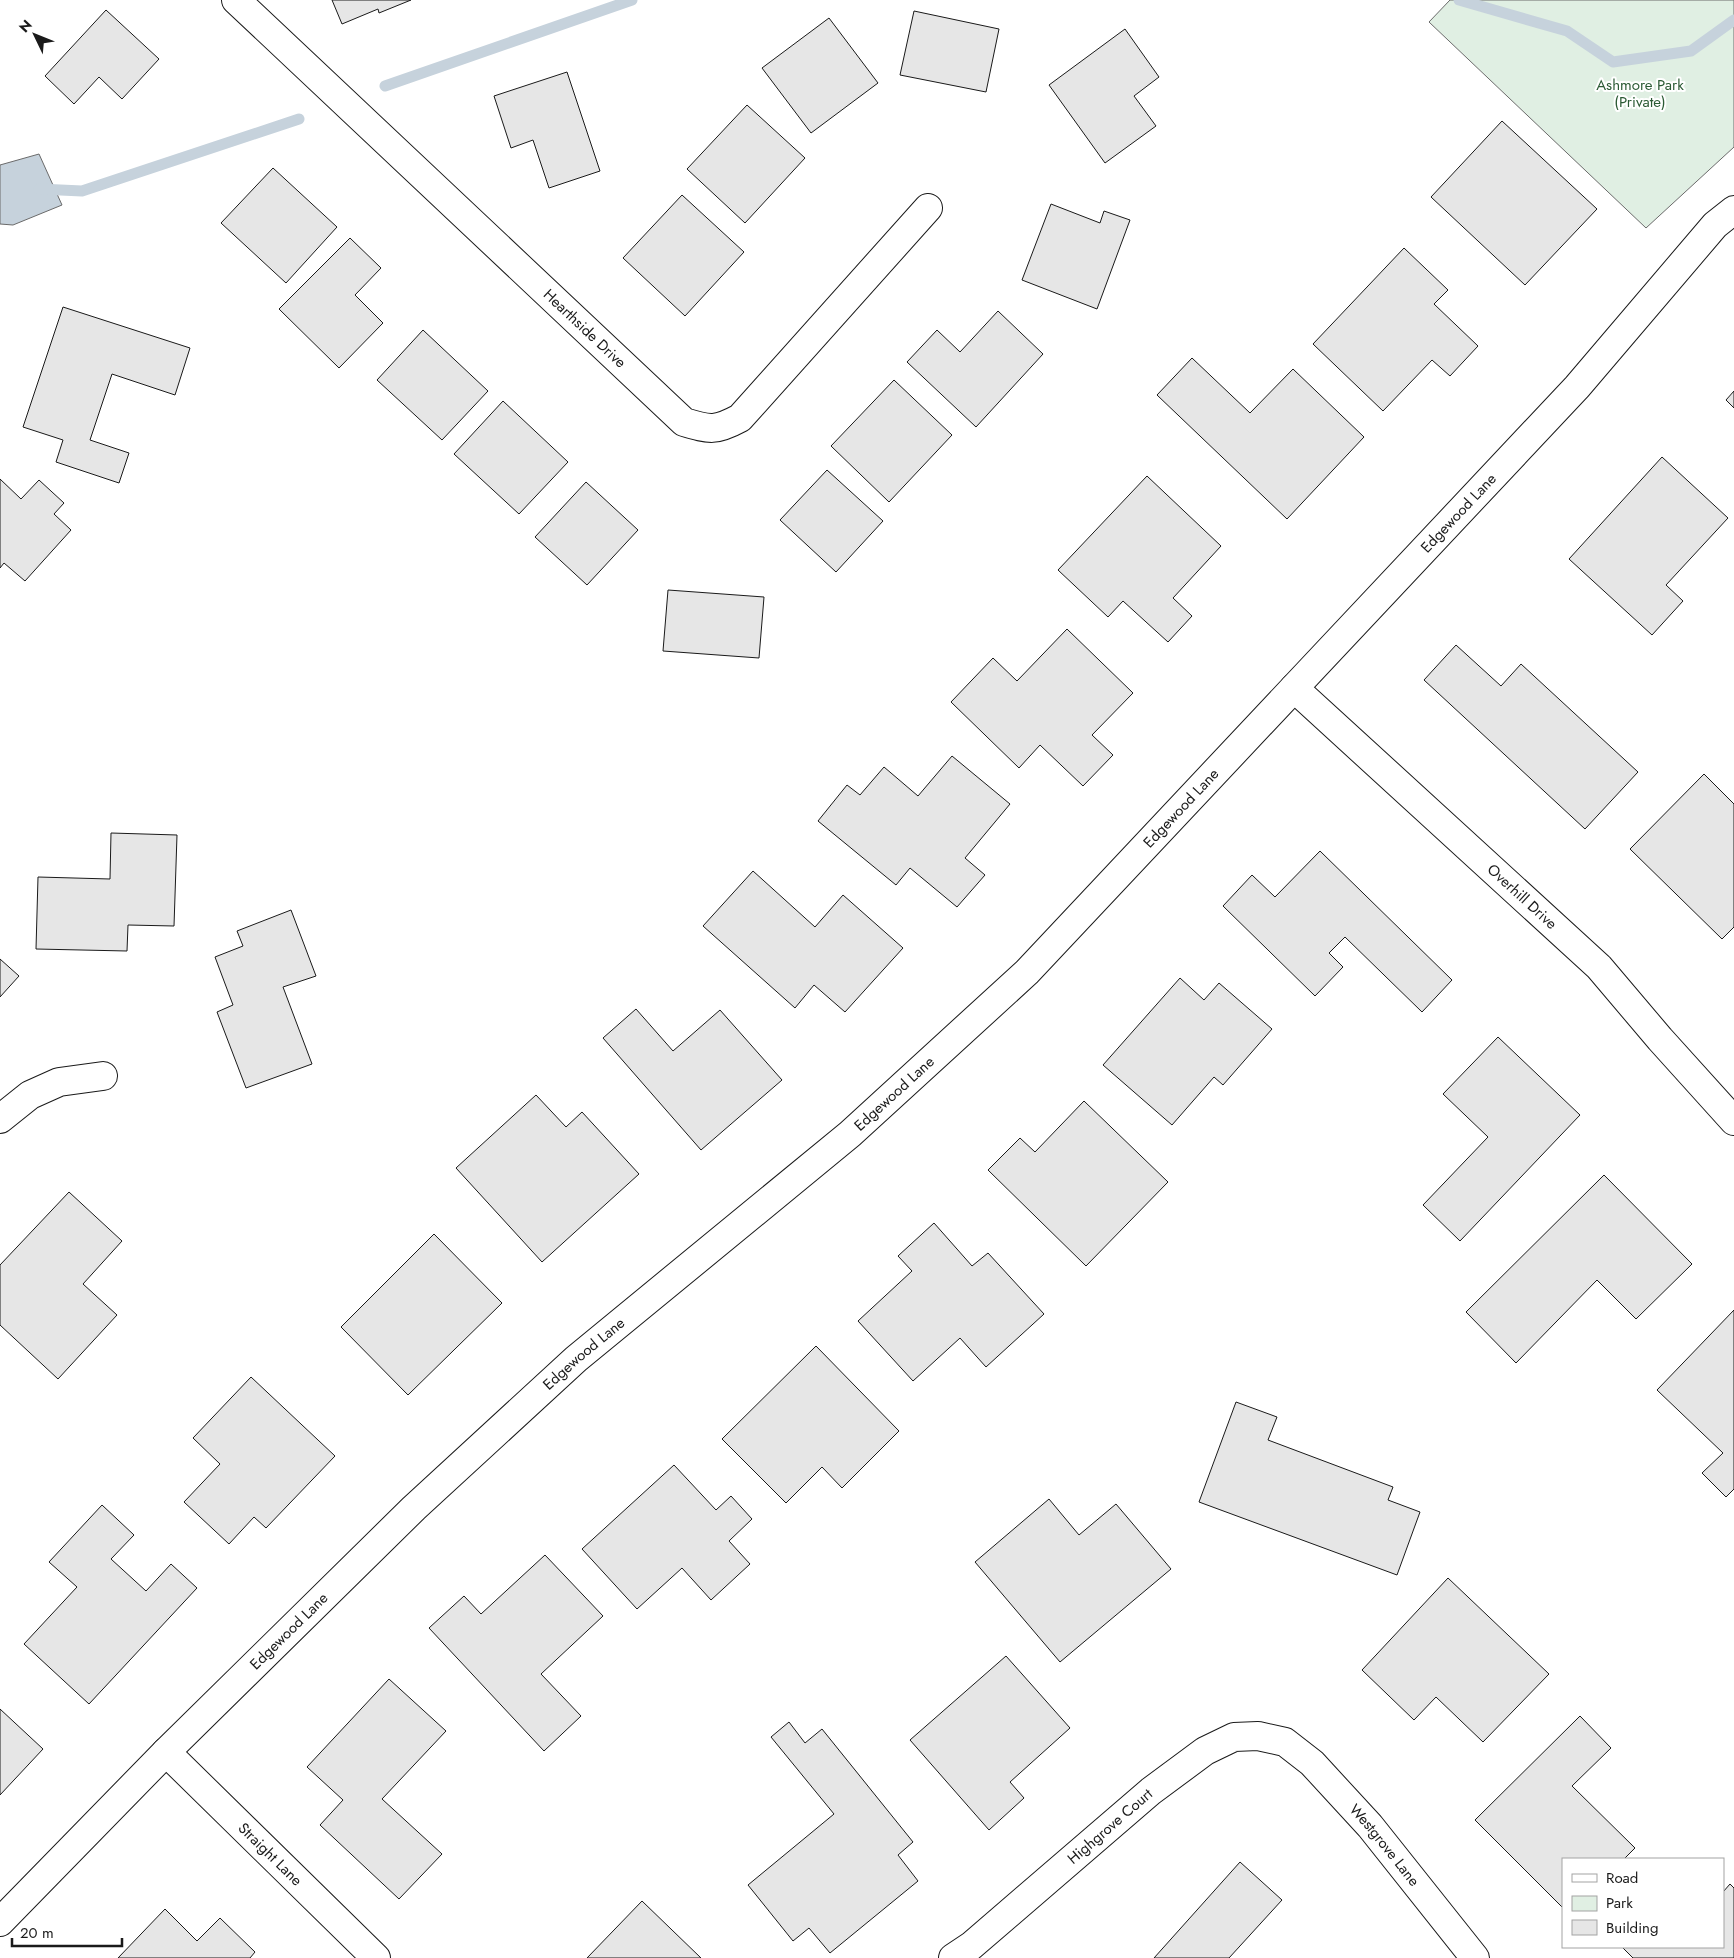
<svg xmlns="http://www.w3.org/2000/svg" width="1734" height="1958" font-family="Jost,sans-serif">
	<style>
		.green { fill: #e0efe3; stroke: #6a6a6a }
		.water { fill: #c6d2dc; stroke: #6a6a6a }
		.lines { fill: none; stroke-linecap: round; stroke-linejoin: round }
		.stream { stroke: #c6d2dc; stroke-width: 11 }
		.building { fill: #e6e6e6; stroke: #1a1a1a }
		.street-casing { stroke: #1a1a1a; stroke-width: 30 }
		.street { stroke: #fff; stroke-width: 28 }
		.labels { text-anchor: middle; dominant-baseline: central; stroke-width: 4; stroke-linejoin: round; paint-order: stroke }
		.park-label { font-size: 15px; fill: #2b5a34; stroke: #fff }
		.street-label { font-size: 15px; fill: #1a1a1a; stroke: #fff }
	</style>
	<rect width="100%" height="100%" fill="#fff"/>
	<polygon class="green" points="1450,0 1734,0 1734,147 1646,228 1429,22"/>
	<polygon class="water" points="39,154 62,205 13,225 0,224 0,165"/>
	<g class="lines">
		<g class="stream">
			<polyline points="1459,0 1567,31 1613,62 1691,51 1734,20"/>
			<polyline points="385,86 632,0"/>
			<polyline points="39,189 82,191 299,119"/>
		</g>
	</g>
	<g class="building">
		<polygon points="332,0 411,0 379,13 378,9 342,24"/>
		<polygon points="106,10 159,59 122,99 99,77 74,104 45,76"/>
		<polygon points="914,11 999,29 986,92 900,75"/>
		<polygon points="829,18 878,83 811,133 762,68"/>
		<polygon points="1125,29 1159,77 1134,96 1156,126 1105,163 1049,85"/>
		<polygon points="567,72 600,171 549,188 533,140 511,148 494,96"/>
		<polygon points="747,105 805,158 745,223 687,169"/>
		<polygon points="1502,121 1597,209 1525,285 1431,197"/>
		<polygon points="273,168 337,227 286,283 221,223"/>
		<polygon points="682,195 744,252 685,316 623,258"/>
		<polygon points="1051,204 1100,223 1104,211 1130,220 1097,309 1022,280"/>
		<polygon points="350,238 381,268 355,295 383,323 339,368 279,309"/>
		<polygon points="1404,248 1448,290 1434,304 1478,346 1450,376 1432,360 1383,411 1313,344"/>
		<polygon points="63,307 190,348 175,395 112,374 90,440 129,453 119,483 56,462 63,440 23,427"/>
		<polygon points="998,311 1043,354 976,427 907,362 937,330 960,352"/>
		<polygon points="423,330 488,391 442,440 377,380"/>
		<polygon points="1192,358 1250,413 1293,369 1364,437 1287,519 1157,395"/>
		<polygon points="894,380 952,435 889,502 831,446"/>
		<polygon points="1734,391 1734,408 1726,400"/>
		<polygon points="503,401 568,462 519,514 454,454"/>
		<polygon points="1662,457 1728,518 1666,585 1683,601 1652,635 1569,559"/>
		<polygon points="827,470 883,521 836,572 780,520"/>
		<polygon points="1147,476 1221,546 1173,598 1192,616 1168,642 1123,601 1108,617 1058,570"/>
		<polygon points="0,479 21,499 39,480 64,503 54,514 71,530 25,581 4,563 0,568"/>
		<polygon points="586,482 638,530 587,585 535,537"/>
		<polygon points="668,590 764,597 759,658 663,651"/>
		<polygon points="1067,629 1133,693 1092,735 1113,755 1083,786 1040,745 1019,768 951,702 993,658 1017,681"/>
		<polygon points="1456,645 1501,686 1521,664 1638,772 1585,829 1424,680"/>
		<polygon points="952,756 1010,804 965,858 985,875 957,907 910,868 896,885 818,821 847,785 860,795 884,767 918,796"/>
		<polygon points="1704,774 1734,804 1734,927 1722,939 1630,849"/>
		<polygon points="111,833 177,835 174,926 128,925 127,951 36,949 38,877 110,879"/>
		<polygon points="1320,851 1452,980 1422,1012 1345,937 1329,953 1343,967 1315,996 1223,906 1252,875 1275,897"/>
		<polygon points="753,871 815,927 843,895 903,948 845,1012 814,985 795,1008 703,926"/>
		<polygon points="291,910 316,976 283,987 312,1064 246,1088 217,1012 233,1005 215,957 243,946 237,931"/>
		<polygon points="0,959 19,976 0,997"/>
		<polygon points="1180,978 1204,1000 1219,983 1272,1029 1223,1085 1214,1077 1172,1125 1103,1065"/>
		<polygon points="636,1009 673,1051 720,1010 782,1080 701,1150 603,1038"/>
		<polygon points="1498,1037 1580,1115 1460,1241 1423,1205 1488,1137 1443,1094"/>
		<polygon points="536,1095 566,1127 582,1112 639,1174 542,1262 456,1168"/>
		<polygon points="1084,1101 1168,1182 1086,1266 988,1170 1020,1138 1035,1152"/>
		<polygon points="1604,1175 1692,1264 1636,1319 1597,1280 1516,1363 1466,1312"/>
		<polygon points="69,1192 122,1241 83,1284 117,1315 58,1379 0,1325 0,1265"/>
		<polygon points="934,1223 972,1266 988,1253 1044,1314 986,1367 960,1338 913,1381 858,1321 912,1271 898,1256"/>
		<polygon points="434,1234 502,1303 408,1395 341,1327"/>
		<polygon points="1734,1310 1734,1489 1726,1497 1702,1473 1723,1453 1657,1390"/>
		<polygon points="816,1346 899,1431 842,1488 822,1467 786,1503 722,1439"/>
		<polygon points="251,1377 335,1456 266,1528 254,1517 229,1544 184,1502 220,1464 193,1438"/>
		<polygon points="1236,1402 1277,1417 1268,1440 1393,1487 1388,1500 1420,1512 1397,1575 1199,1502"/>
		<polygon points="674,1465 716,1510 731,1496 752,1519 729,1541 750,1564 711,1600 682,1568 637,1609 582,1549"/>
		<polygon points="1049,1499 1079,1535 1116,1504 1171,1569 1060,1662 975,1562"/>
		<polygon points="102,1505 134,1535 111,1559 146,1591 171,1564 197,1588 89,1704 24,1644 77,1587 49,1562"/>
		<polygon points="545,1555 603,1616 541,1674 581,1716 544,1751 429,1628 464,1596 481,1614"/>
		<polygon points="1448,1578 1549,1674 1483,1742 1436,1697 1414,1720 1362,1670"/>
		<polygon points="1006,1656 1070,1728 1010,1782 1024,1798 989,1830 910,1740"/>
		<polygon points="389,1679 446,1731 382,1799 442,1854 399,1899 320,1825 343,1800 307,1767"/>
		<polygon points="0,1709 43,1749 0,1795"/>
		<polygon points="1580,1716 1611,1748 1572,1786 1635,1848 1624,1859 1563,1859 1563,1908 1475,1820"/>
		<polygon points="789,1722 805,1743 822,1729 913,1842 898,1855 918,1881 830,1953 809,1928 793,1941 748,1885 834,1814 771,1737"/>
		<polygon points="1240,1862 1282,1900 1229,1958 1154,1958"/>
		<polygon points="1730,1884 1734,1888 1734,1958 1633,1958 1622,1947 1723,1947 1723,1892"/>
		<polygon points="642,1901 701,1958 587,1958"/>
		<polygon points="165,1909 197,1941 220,1918 255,1952 250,1958 118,1958"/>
	</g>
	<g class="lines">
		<g class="street-casing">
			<g id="street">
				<path id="s1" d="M236,0l448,422c26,8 32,9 56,-4l188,-210"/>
				<path id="s2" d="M1294,688l305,279 61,72 74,82"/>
				<polyline points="0,1119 30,1095 59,1082 103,1076"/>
				<path id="s3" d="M166,1752l210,206"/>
				<path id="s4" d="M0,1922l166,-170 248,-244 162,-149 274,-225 177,-162 550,-585 138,-162 19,-15"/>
				<path id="s5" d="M953,1958l18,-12 180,-155 54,-40 29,-14 24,-1 27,6 27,21 58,63 105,132"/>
			</g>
		</g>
		<use href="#street" class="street"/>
	</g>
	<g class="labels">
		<g class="park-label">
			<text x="1640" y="85">Ashmore Park<tspan x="1640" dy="17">(Private)</tspan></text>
		</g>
		<g class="street-label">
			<text stroke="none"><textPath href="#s1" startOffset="479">Hearthside Drive</textPath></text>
			<text stroke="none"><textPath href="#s4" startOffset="2030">Edgewood Lane</textPath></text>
			<text stroke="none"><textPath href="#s4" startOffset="1625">Edgewood Lane</textPath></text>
			<text stroke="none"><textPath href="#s2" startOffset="309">Overhill Drive</textPath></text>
			<text stroke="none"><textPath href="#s4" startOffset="1220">Edgewood Lane</textPath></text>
			<text stroke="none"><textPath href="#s4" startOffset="815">Edgewood Lane</textPath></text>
			<text stroke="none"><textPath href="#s4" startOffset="410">Edgewood Lane</textPath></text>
			<text stroke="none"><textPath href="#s5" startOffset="205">Highgrove Court</textPath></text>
			<text stroke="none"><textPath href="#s5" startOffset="554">Westgrove Lane</textPath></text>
			<text stroke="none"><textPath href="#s3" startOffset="146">Straight Lane</textPath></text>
		</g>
	</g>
	<rect x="1562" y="1858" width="162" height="90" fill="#ffffff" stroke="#a3a3a3"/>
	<rect x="1572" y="1874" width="25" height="8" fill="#ffffff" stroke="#a3a3a3"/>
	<text x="1606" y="1883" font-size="15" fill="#1a1a1a">Road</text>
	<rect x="1572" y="1896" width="25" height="15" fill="#e0efe3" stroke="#a3a3a3"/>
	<text x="1606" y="1908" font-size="15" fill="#1a1a1a">Park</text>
	<rect x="1572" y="1920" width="25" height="15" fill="#e6e6e6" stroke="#a3a3a3"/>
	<text x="1606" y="1933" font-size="15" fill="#1a1a1a">Building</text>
	<g transform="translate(35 35) rotate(313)" stroke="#ffffff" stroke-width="4" paint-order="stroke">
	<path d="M0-4L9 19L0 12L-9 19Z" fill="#1a1a1a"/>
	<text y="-8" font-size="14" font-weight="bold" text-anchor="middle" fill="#1a1a1a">N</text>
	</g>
	<path d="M12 1938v8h110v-8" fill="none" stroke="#1a1a1a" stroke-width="2.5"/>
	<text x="20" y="1938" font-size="15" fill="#1a1a1a" stroke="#ffffff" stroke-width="4" paint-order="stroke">20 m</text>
</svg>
